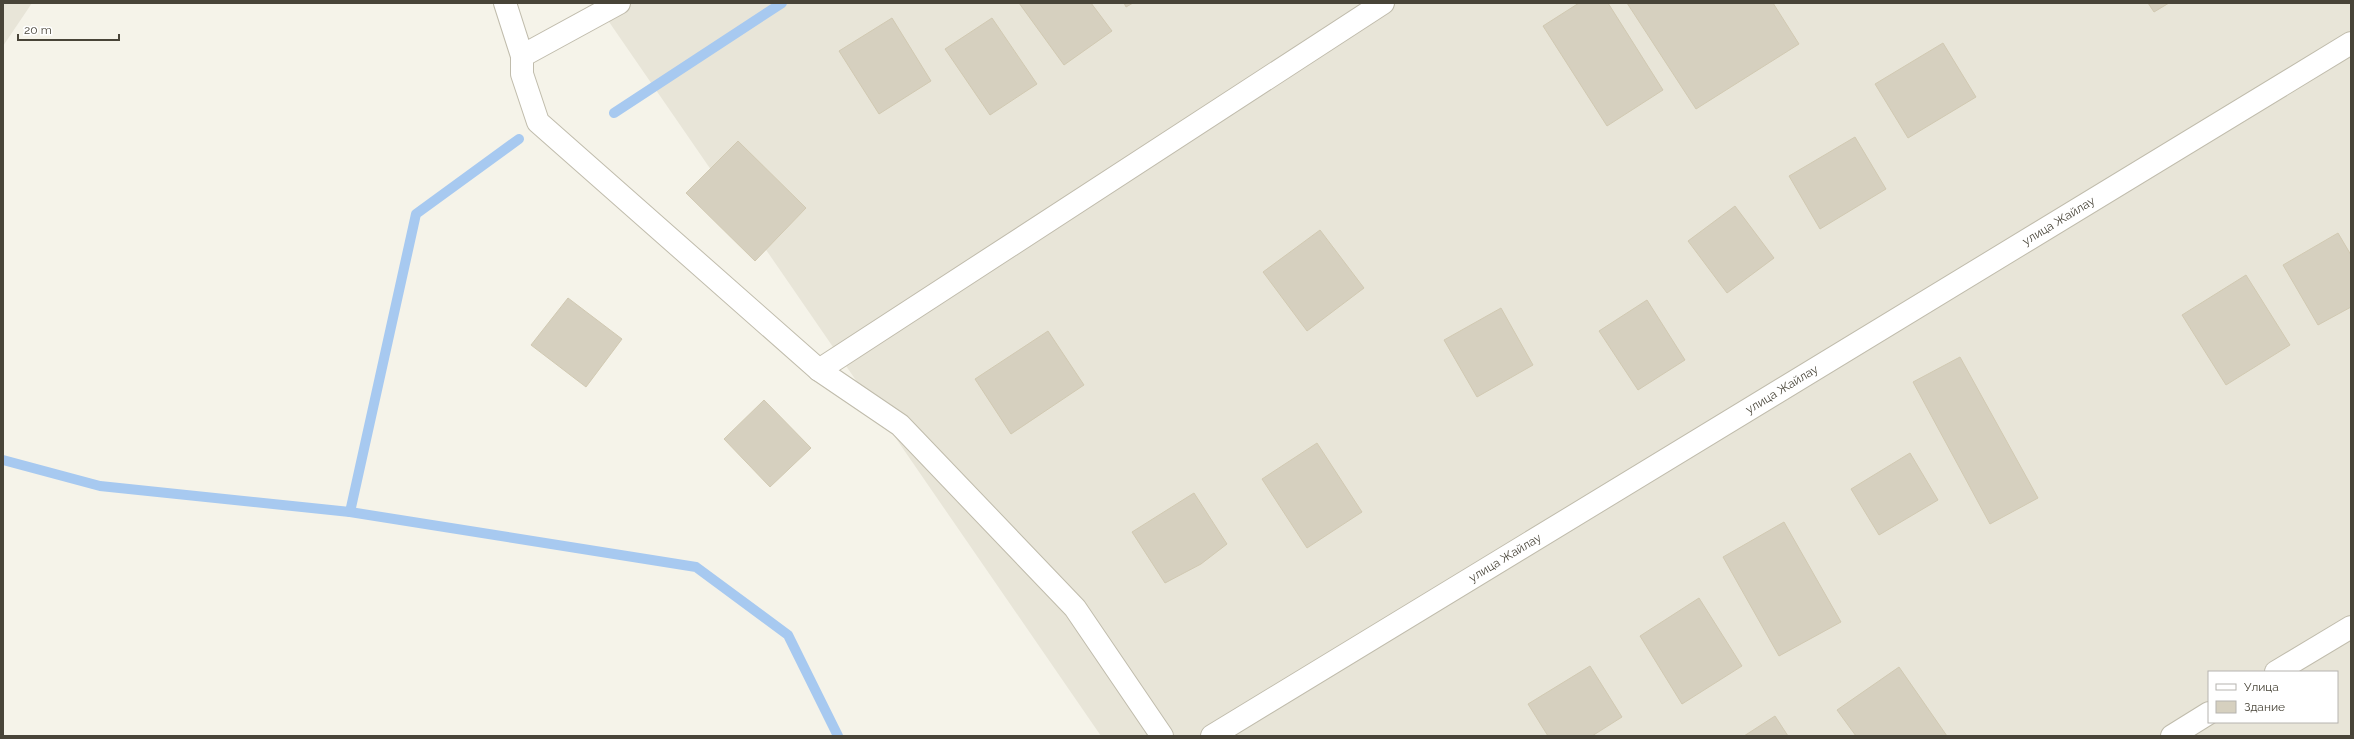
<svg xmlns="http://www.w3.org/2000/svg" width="2354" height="739" font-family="Raleway,sans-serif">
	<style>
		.residential { fill: #e8e5d8; fill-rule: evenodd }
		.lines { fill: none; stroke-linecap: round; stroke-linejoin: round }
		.stream { stroke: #a7c9f0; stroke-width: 10 }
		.building { fill: #d6d0bf; stroke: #d1c9b2 }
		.minor-casing { stroke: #c0bcac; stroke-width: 24 }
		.minor { stroke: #fff; stroke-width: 22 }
		.labels { text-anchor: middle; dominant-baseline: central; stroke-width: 3.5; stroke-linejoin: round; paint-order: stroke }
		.street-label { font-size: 12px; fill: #484438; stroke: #fff }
	</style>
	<rect width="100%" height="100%" fill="#f5f3e9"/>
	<g class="residential">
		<polygon points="3,3 32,3 3,46"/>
		<path d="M596,3h1755v733h-1250zM2209,672h128v50h-128z"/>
	</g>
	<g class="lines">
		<g class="stream">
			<polyline points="614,113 782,3"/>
			<polyline points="3,460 100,486 350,512 696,567 788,635 838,736"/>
			<polyline points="350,512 416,214 519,139"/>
		</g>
	</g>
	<g class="building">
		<polygon points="1019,3 1091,3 1112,31 1064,65"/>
		<polygon points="1124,3 1133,3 1126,7"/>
		<polygon points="1579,3 1608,3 1663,90 1607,126 1543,26"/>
		<polygon points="1627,3 1773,3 1799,44 1696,109"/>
		<polygon points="2148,3 2169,3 2154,12"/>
		<polygon points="892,18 931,81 879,114 839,51"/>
		<polygon points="992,18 1037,84 990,115 945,49"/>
		<polygon points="1943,43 1976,97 1908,138 1875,84"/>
		<polygon points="1855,137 1886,189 1820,229 1789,176"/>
		<polygon points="738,141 806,208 755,261 686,193"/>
		<polygon points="1735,206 1774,258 1727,293 1688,241"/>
		<polygon points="1320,230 1364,288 1307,331 1263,272"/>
		<polygon points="2338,233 2351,255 2351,307 2318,325 2283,265"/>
		<polygon points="2246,275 2290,345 2226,385 2182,315"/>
		<polygon points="568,298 622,339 586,387 531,345"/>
		<polygon points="1647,300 1685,360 1638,390 1599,331"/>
		<polygon points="1501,308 1533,365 1477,397 1444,340"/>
		<polygon points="1048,331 1084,385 1011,434 975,379"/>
		<polygon points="1960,357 2038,498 1990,524 1913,382"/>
		<polygon points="764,400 811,448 770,487 724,439"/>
		<polygon points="1317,443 1362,512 1307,548 1262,479"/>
		<polygon points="1910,453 1938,500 1879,535 1851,489"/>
		<polygon points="1194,493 1227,544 1201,564 1165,583 1132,532"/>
		<polygon points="1784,522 1841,622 1779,656 1723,557"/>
		<polygon points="1699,598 1742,666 1682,704 1640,636"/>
		<polygon points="1590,666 1622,717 1592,736 1548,736 1528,704"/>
		<polygon points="1899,667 1947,736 1856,736 1837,710"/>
		<polygon points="1775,716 1788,736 1744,736"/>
	</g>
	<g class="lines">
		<g class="minor-casing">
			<g id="minor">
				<polyline points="505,3 522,56 522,74 538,122 819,370 900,425 1075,608 1162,736"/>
				<polyline points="522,56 619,3"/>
				<polyline points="819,370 1383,3"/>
				<polyline points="2276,672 2351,627"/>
				<path id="s1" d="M1212,736l1139,-693"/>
				<polyline points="2172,736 2209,713"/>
			</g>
		</g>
		<use href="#minor" class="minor"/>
	</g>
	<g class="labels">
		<g class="street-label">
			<text stroke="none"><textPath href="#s1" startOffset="991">улица Жайлау</textPath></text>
			<text stroke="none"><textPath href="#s1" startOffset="667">улица Жайлау</textPath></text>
			<text stroke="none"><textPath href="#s1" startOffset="343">улица Жайлау</textPath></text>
		</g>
	</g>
	<rect width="2354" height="739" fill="none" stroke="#484438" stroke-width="8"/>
	<rect x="2208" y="671" width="130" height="52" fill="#ffffff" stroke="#b6b4af"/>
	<rect x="2216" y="684" width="20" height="6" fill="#ffffff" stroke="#b6b4af"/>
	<text x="2244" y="691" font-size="12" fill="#484438">Улица</text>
	<rect x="2216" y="701" width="20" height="12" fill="#d6d0bf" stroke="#b6b4af"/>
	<text x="2244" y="711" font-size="12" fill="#484438">Здание</text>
	<path d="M18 34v6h101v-6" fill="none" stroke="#484438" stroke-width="2"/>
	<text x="24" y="34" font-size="12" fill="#484438" stroke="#ffffff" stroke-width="3" paint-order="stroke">20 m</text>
</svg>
